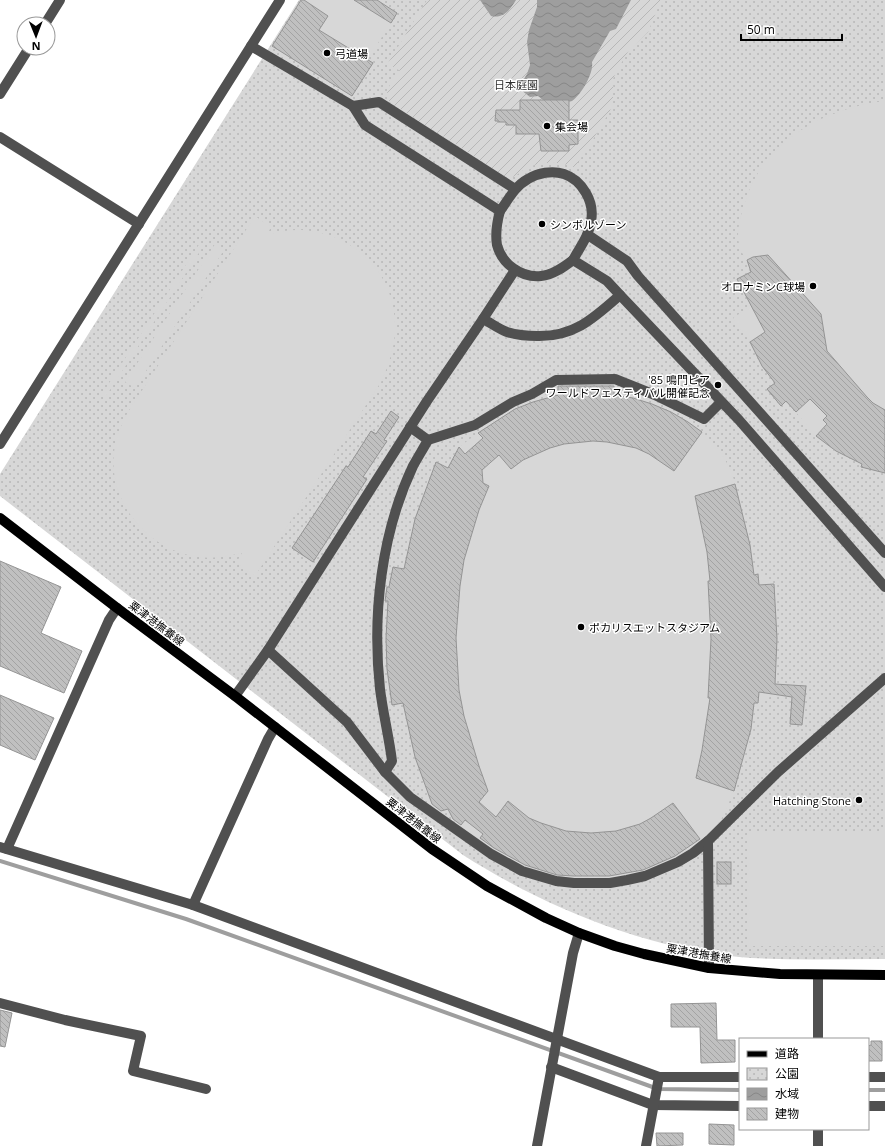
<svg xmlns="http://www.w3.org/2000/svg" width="885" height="1146" font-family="'Open Sans','Noto Sans JP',sans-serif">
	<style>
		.park { fill: url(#park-dots) }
		.garden { fill: url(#garden-furrows) }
		.pitch { fill: #d7d7d7 }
		.water { fill: url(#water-waves) }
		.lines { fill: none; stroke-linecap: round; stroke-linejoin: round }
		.stream { stroke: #9e9e9e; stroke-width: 4 }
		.building { fill: url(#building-back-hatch); stroke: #949494 }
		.minor { stroke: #505050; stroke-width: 10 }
		.major { stroke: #000; stroke-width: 10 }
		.poi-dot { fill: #000; stroke: #fff; stroke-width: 1.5 }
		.labels { text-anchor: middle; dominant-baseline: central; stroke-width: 3; stroke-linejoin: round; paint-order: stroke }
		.poi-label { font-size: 11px; fill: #000; stroke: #fff; text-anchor: start }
		.park-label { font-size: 11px; fill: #2e2e2e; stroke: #fff }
		.street-label { font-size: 11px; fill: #000; stroke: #fff }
	</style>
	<defs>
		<pattern id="park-dots" width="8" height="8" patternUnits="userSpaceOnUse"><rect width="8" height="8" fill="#d7d7d7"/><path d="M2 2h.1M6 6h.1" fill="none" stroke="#b7b7b7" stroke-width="1.8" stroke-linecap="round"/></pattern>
		<pattern id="garden-furrows" width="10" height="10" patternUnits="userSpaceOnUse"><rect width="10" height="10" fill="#d7d7d7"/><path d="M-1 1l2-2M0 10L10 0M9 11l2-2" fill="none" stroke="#b7b7b7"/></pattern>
		<pattern id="water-waves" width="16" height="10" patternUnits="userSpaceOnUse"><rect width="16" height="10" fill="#9e9e9e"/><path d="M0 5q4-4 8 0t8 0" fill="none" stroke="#868686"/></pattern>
		<pattern id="building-back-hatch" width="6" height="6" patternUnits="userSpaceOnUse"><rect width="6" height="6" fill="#c0c0c0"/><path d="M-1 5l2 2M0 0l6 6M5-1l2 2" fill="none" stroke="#a3a3a3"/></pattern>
	</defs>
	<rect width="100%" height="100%" fill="#fff"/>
	<path class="park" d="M299,0h586v959c-48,0 -97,2 -146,-2 -97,-10 -194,-50 -276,-102l-463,-359v-22z"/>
	<path class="garden" d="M427,0h234l-13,32 -19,18 -13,22 -3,7v20l-3,12 -18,30 -17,26c-16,-5 -31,-6 -46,0 -7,3 -12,9 -19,11l-4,-1 -118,-76c-4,-12 5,-20 12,-30l-12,-8z"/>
	<g class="pitch">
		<polygon points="301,0 377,0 397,13 368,59 373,63 352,96 272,46"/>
		<path d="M885,101v366c-27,-5 -50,-11 -70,-32 -10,-11 -18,-23 -28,-33l-6,4 -14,-17 8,-6 -13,-17 -12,-24 -17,-24 18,-12 -14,-27 14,-7c-3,-9 -10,-19 -12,-28 -3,-14 2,-29 6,-42 19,-62 79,-93 140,-101z"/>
		<path d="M255,216l16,11 -4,8c56,-19 120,18 127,78 4,24 -3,47 -13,69l-126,194 -19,-13 6,-10c-14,3 -28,6 -42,4 -51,-5 -92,-54 -86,-105 2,-15 7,-27 14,-40z"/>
		<polygon points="200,243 204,245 106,396 102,394"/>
		<polygon points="215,244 224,250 135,388 125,382"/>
		<path d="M613,395c47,8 96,28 117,74 8,19 12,44 17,65 3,11 3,32 12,40 4,4 10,7 15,10 3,37 3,74 0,111l-16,8 -5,5 -2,21 -17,62 -12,27 -10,14 -24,21 -62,26 -52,2 -52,-12 -64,-41 -10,-19 -13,5c-14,-37 -25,-72 -32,-111l-11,2c-7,-46 -7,-92 1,-138l11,1 11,-49 21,-57 12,5 11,-20 38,-28 18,-10 18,-7 20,-6z"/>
		<rect x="747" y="832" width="138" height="114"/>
	</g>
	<g class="water">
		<path d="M480,0h36c-6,10 -13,19 -25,16z"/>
		<path d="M537,0h94l-15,29 -6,2 -18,31c2,11 -11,33 -20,39 -5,2 -24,1 -29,-1 -2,-1 -3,-3 -5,-4l-8,1 -9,-7v-6l6,-10 3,-9 -3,-23 2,-12 8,-23z"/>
	</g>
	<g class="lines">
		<g class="stream">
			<polyline points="0,861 186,919 658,1089 740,1090"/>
			<polyline points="868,1090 885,1090"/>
		</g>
	</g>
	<g class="building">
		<polygon points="301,0 304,0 328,16 319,30 373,63 352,96 272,46"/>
		<polygon points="354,0 377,0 397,13 391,23"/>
		<polygon points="520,100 569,100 569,120 578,120 578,144 569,145 569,151 541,151 539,134 516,134 516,125 506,125 506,122 498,122 498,121 495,121 496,110 520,110"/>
		<polygon points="768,255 821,314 827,351 867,397 873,403 885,410 885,473 861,467 862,464 836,451 816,436 827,424 823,420 827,416 810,399 796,412 786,401 781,406 767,389 775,383 762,366 750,342 765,332 737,279 751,272 747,260 753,257"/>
		<polygon points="558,386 614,386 614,395 633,398 652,404 671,412 688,422 702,432 674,471 649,454 636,448 607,442 593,441 564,444 550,448 523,460 511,469 499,455 482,470 483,483 489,486 479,510 464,560 460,586 456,638 459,690 464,716 479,766 488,791 479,802 496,817 508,801 529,818 541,823 566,831 591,833 616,831 640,824 651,818 673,803 700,839 675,856 643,870 609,876 574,876 557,875 525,865 494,848 480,838 483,834 465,820 461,825 453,819 448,809 441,811 432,804 415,757 403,703 392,705 387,669 386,638 388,601 385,601 387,587 389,587 393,567 404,569 415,519 436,462 448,468 459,447 465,454 483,438 478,433 515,409 533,402 558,395"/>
		<polygon points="391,411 399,417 384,440 387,441 363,477 367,479 313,562 292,548 346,466 348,467 371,431 376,434"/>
		<polygon points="735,484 750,545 754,575 758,574 759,585 774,584 777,639 775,684 806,686 802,725 790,724 792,697 759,692 758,703 754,703 751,729 734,791 696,778 702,750 710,698 708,698 711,639 708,581 710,581 707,552 695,496"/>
		<polygon points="0,561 61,587 41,633 82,651 64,693 0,666"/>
		<polygon points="0,695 54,718 35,760 0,745"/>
		<rect x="717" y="862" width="14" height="22"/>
		<polygon points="716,1003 717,1040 735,1040 735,1062 701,1063 700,1027 671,1027 671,1004"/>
		<polygon points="0,1010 12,1013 5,1047 0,1046"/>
		<polygon points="871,1041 882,1041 882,1061 868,1061 868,1046 871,1045"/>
		<polygon points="709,1124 734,1125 734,1145 709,1144"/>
		<polygon points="656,1133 683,1133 683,1145 657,1146"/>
	</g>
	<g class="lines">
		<g class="minor">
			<polyline points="45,24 60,0"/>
			<path d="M251,46l102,60 12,19 135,86c8,-11 15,-25 28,-32 10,-6 24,-9 36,-5 18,6 31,28 27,47 -2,15 -11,26 -18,39l34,21 13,14"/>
			<polyline points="0,94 29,48"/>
			<polyline points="353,106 379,102 515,189"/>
			<polyline points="0,137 139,224"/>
			<path d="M500,211c-3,11 -5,22 -3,34 5,19 24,33 44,31 12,-1 23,-9 32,-16"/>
			<polyline points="588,235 627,261 638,276 885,553"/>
			<polyline points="483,319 515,270"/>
			<polyline points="428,440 475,425 513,402 532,394 556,380 615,379 655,395 704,419 721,402"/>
			<polyline points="0,444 280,0"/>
			<polyline points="268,650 347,722 385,772 410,797 491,854 522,871 556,881 574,883 610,883 627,880 645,876 678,862 693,853 708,841"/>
			<path d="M235,696l33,-46 159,-249 56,-82c8,4 16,10 24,13 10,3 20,4 30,4 37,1 57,-18 83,-41l119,125 146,167"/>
			<path d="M385,772l7,-11c-3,-24 -9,-48 -12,-72 -8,-74 1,-155 33,-223 5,-9 10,-17 15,-26l-18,-13"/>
			<polyline points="0,847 193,905 659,1077 740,1077"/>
			<polyline points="7,849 109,620 117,608"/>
			<polyline points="193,905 268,739 275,727"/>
			<polyline points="709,968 708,841 778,772 885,678"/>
			<polyline points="0,1003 65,1020 141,1036 133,1071 206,1089"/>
			<polyline points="818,1039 818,975"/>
			<polyline points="551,1067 653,1105 740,1106"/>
			<polyline points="868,1077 885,1077"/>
			<polyline points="868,1106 885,1106"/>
			<polyline points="537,1146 573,953 579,933"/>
			<polyline points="646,1146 659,1077"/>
			<polyline points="818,1146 818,1129"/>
		</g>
		<polyline class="major" points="0,518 117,608 235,696 432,849 487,886 546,918 579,933 615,946 644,954 709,968 780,974 885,975"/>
	</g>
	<g class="poi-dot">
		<circle cx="327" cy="53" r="4"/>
		<circle cx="547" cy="126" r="4"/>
		<circle cx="542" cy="224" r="4"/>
		<circle cx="813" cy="286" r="4"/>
		<circle cx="718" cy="385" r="4"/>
		<circle cx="581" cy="627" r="4"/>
		<circle cx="859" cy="800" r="4"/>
	</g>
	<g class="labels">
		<g class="poi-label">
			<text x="335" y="53">弓道場</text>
			<text x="555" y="126">集会場</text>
			<text x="550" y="224">シンボルゾーン</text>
			<text x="805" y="286" text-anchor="end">オロナミンC球場</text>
			<text x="710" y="379" text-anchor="end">'85 鳴門ピア<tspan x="710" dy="13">ワールドフェスティバル開催記念</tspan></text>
			<text x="589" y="627">ポカリスエットスタジアム</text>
			<text x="851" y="800" text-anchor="end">Hatching Stone</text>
		</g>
		<g class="park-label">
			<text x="516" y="84">日本庭園</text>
		</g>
		<g class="street-label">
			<text transform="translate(157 623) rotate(37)">粟津港撫養線</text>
			<text transform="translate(414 820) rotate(38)">粟津港撫養線</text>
			<text transform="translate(699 953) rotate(10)">粟津港撫養線</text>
		</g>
	</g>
	<rect x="739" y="1038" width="130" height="92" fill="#ffffff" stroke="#999999"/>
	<rect x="747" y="1051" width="20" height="6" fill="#000000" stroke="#999999"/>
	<text x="775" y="1058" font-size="12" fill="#000000">道路</text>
	<rect x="747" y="1068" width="20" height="12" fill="url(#park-dots)" stroke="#999999"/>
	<text x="775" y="1078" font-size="12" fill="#000000">公園</text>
	<rect x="747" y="1088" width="20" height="12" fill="url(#water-waves)" stroke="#999999"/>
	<text x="775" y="1098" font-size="12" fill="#000000">水域</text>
	<rect x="747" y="1108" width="20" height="12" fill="url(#building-back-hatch)" stroke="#999999"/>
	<text x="775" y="1118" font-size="12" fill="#000000">建物</text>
	<g transform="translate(36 36) rotate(179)"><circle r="19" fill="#ffffff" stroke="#999999"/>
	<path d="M0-3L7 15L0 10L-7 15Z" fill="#000000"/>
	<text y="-6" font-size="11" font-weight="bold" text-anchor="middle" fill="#000000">N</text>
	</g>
	<path d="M741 34v6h101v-6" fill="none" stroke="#000000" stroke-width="2"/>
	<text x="747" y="34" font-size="12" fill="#000000" stroke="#ffffff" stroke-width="3" paint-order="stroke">50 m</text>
</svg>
